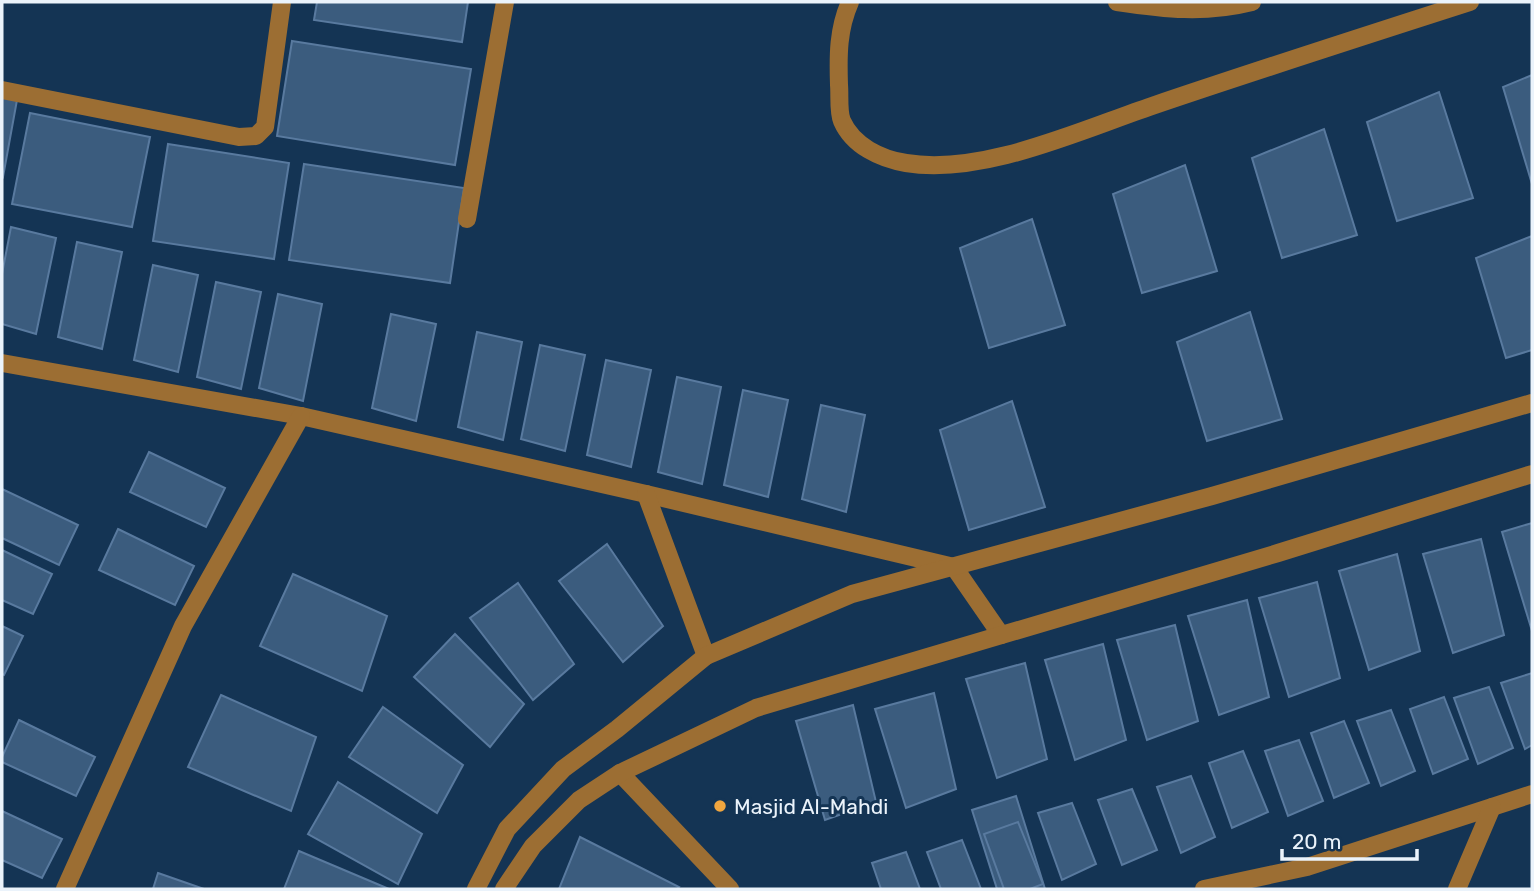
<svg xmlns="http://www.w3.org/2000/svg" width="1534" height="891" font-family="Rubik,sans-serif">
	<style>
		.building { fill: #3b5c7e; stroke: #597a9f; stroke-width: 2 }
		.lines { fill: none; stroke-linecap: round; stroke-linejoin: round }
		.minor { stroke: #9c6e33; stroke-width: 18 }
		.poi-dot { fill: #f1a63f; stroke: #143454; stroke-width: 2.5 }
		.labels { text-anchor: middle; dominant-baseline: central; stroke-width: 6; stroke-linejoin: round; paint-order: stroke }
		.poi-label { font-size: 21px; fill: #ebf3fb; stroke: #143454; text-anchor: start }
	</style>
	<rect width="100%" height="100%" fill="#143454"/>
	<g class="building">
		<polygon points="317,2 468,2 462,42 314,20"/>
		<polygon points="292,41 471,69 455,165 277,136"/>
		<polygon points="1532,75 1532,184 1503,87"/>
		<polygon points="1439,92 1473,198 1397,221 1367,122"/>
		<polygon points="2,97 17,100 3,177 2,176"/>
		<polygon points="30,113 150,137 132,227 12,204"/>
		<polygon points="1324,129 1357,235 1282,258 1252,158"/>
		<polygon points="168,144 289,163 274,259 153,241"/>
		<polygon points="304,164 464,188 450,283 289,260"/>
		<polygon points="1185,165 1217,271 1142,293 1113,194"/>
		<polygon points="1032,219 1065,325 989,348 960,248"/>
		<polygon points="11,227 56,238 36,334 2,324 2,274"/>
		<polygon points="1532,236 1532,350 1506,358 1476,258"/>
		<polygon points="77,242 122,252 102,349 58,337"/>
		<polygon points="153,265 198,275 178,372 134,360"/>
		<polygon points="216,282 261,292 241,389 197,377"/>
		<polygon points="278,294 322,304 303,401 259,388"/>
		<polygon points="1250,312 1282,419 1207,441 1177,342"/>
		<polygon points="391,314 436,324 416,421 372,408"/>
		<polygon points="477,332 522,342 503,440 458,427"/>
		<polygon points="540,345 585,355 565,451 521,439"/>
		<polygon points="606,360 651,370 631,467 587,455"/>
		<polygon points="677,377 721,387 702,484 658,472"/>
		<polygon points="743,390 788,400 768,497 724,485"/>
		<polygon points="1012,401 1045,507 969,530 940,430"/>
		<polygon points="821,405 865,415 846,512 802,499"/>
		<polygon points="149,452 225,488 206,527 130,492"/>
		<polygon points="2,489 78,525 59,565 2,538"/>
		<polygon points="1532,523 1532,631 1502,532"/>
		<polygon points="118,529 194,566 175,605 99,570"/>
		<polygon points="1481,539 1504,635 1453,653 1423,554"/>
		<polygon points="607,544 663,626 623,662 559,581"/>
		<polygon points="2,550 52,574 33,614 2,600"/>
		<polygon points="1397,554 1420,651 1369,670 1339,571"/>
		<polygon points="293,574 387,616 362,691 260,646"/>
		<polygon points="1317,582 1340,678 1289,697 1259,598"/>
		<polygon points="518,583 574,664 533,700 470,618"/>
		<polygon points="1247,600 1269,697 1219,715 1188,616"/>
		<polygon points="1175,625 1198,721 1147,740 1117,640"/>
		<polygon points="2,626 23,636 4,675 2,674"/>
		<polygon points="455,634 524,704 490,747 414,677"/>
		<polygon points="1103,644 1126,740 1075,760 1045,660"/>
		<polygon points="1025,663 1047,759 997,778 966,679"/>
		<polygon points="1532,673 1532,745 1525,749 1501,683"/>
		<polygon points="1489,687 1513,748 1478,764 1454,698"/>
		<polygon points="934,693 956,789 906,808 875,709"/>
		<polygon points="221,695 316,737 291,811 188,767"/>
		<polygon points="1444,697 1468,759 1433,774 1410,709"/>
		<polygon points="853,705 876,802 825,820 796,721"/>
		<polygon points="383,707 463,765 437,813 349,757"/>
		<polygon points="1391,710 1415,771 1381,786 1357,721"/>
		<polygon points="19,720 95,757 76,796 2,762 2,757"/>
		<polygon points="1344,721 1369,783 1334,798 1311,733"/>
		<polygon points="1299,740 1323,801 1288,816 1265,751"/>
		<polygon points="1243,751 1268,812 1232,828 1209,763"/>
		<polygon points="1191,776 1215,837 1181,853 1157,787"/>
		<polygon points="338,782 422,834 398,884 308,834"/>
		<polygon points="1132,789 1157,850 1122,865 1098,800"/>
		<polygon points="1016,796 1045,889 997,889 972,810"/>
		<polygon points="1072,803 1096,864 1062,880 1038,813"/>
		<polygon points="2,811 62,839 42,878 2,860"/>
		<polygon points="1018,822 1043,884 1030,889 1004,889 984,834"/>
		<polygon points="580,837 679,887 677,889 559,889"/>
		<polygon points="962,840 981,889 941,889 927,852"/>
		<polygon points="299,851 389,889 284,889"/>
		<polygon points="906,852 920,889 881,889 872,863"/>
		<polygon points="158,873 204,889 153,889"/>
	</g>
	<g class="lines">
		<g class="minor">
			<path d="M850,2c-12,27 -12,53 -11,83 1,10 -1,27 3,36 11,25 39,38 64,42 76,13 175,-33 246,-57 106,-36 212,-70 318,-104"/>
			<path d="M1117,2c48,7 87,12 135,0"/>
			<polyline points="2,90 239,137 256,136 265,127 282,2"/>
			<polyline points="467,219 505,2"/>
			<polyline points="2,363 301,416 646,494 954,567 1001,635"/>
			<polyline points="646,494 706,656"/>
			<polyline points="620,773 730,889"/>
			<polyline points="65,889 183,626 301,416"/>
			<polyline points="476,889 507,829 563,769 617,729 706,656 852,594 1212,496 1532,403"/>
			<polyline points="504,889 533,846 579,800 620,773 756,708 1278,553 1532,474"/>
			<polyline points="1204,889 1307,867 1532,794"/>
			<polyline points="1457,889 1492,807"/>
		</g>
	</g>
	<circle class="poi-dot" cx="720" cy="806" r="7"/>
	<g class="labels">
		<g class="poi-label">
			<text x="734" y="806">Masjid Al-Mahdi</text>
		</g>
	</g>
	<rect width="1534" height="891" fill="none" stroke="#ebf3fb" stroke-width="7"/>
	<path d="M1282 849v10h135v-10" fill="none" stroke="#ebf3fb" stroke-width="3.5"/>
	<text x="1292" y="849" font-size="21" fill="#ebf3fb" stroke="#143454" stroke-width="5" paint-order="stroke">20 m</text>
</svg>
